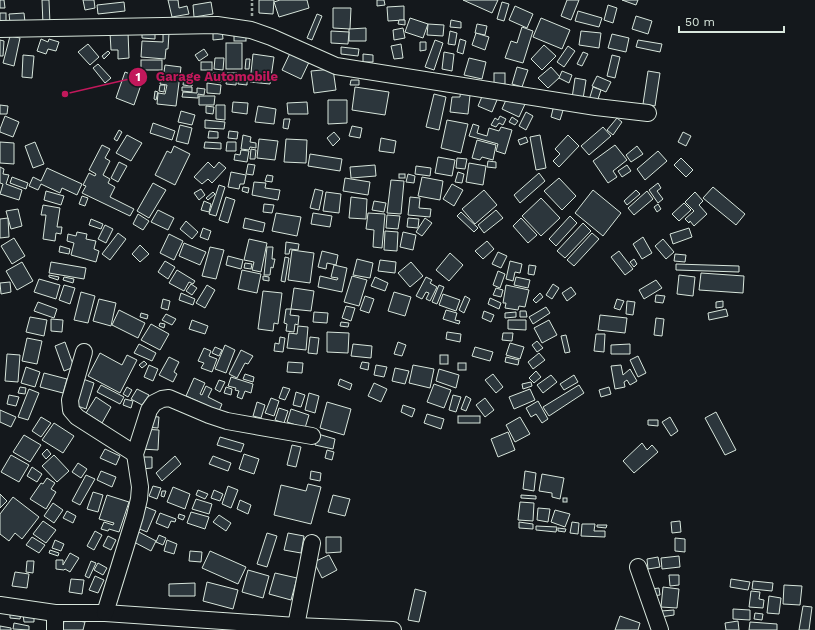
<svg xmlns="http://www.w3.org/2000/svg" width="815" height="630" font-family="'Work Sans',sans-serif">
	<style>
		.building { fill: #2c363c; stroke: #d8e6dc }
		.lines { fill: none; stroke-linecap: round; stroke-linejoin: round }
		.minor-casing { stroke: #d8e6dc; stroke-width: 18 }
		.path { stroke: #9da8a2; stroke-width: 2.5; stroke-dasharray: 3 2; stroke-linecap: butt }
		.minor { stroke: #14181c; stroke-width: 16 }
		.leader { fill: none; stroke: #c2185b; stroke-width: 1.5 }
		.callout-dot { fill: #c2185b; stroke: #14181c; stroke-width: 1.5 }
		.mark-label { font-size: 12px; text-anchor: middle; font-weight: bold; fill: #fff }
		.callout-label { font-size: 13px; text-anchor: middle; font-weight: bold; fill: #c2185b; stroke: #14181c; stroke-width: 3; stroke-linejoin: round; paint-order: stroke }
	</style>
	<rect width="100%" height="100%" fill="#14181c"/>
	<g class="building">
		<polygon points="0,0 4,0 5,8 0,8"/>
		<polygon points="42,0 49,0 50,24 43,25"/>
		<polygon points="83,0 94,0 95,8 85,10"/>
		<polygon points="168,0 178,0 179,8 187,6 189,14 172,17"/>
		<polygon points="259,0 274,0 273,14 259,13"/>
		<polygon points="280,0 307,0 309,8 279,17 274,2"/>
		<polygon points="377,0 384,0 385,5 377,6"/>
		<polygon points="463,0 498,0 492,13"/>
		<polygon points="567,0 579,0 571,20 561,16"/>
		<polygon points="622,0 638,0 636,5"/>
		<polygon points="124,2 125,11 98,14 97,5"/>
		<polygon points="211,2 213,14 194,17 193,5"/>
		<polygon points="502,2 509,4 504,21 497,19"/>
		<polygon points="608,5 617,8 613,23 604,20"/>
		<polygon points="404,6 404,20 388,21 387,7"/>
		<polygon points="515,6 533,14 527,28 509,20"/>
		<polygon points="333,8 351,8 350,29 333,28"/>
		<polygon points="578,11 602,18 599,27 575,21"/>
		<rect x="0" y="13" width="6" height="10"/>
		<polygon points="24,13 25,22 10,23 9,14"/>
		<polygon points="317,14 322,16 312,40 307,38"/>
		<polygon points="636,16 652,21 648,34 632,29"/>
		<polygon points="410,18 428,24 423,38 405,32"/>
		<polygon points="541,18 570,30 562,49 533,37"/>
		<polygon points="399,20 405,20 405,25 398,24"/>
		<polygon points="451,20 461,22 461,28 450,27"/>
		<polygon points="428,24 444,25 443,36 427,35"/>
		<polygon points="477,24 487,26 485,35 475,33"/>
		<polygon points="522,27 533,31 523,63 505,58 511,41 517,43"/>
		<polygon points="366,28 366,41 349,41 349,29"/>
		<polygon points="403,28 405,38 394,40 393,30"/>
		<polygon points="222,30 223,39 213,40 213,31"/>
		<rect x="234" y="31" width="12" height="10"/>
		<polygon points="331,31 349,32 348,44 331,43"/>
		<polygon points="450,31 457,33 455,45 448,44"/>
		<polygon points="581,31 601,33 599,48 579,45"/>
		<polygon points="128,32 129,58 118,59 118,50 111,50 110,33"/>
		<polygon points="142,32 155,32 155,39 142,38"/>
		<polygon points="163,33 169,33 168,49 166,49 165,59 141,57 142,41 163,42"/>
		<polygon points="476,33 489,37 485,50 472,45"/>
		<polygon points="612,34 629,38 626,52 608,48"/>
		<polygon points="10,36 20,38 14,66 3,63"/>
		<polygon points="41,39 48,42 49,39 59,42 56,51 48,49 46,54 37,51"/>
		<polygon points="460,39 466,41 463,54 457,52"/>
		<polygon points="0,40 4,41 3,56 0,56"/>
		<polygon points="435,40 443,43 434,70 425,67"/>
		<polygon points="638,40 662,44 660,52 636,47"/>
		<polygon points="420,42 426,42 426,50 420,51"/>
		<rect x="226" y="43" width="16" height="26"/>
		<polygon points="88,44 99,57 90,65 78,52"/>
		<polygon points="401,44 403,58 394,59 391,46"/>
		<polygon points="544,45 556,56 542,70 531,59"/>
		<polygon points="568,46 575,51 564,67 557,62"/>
		<polygon points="341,47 359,49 358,56 341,54"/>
		<polygon points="204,49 208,55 199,61 195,55"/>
		<polygon points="292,49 311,58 301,79 282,70"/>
		<polygon points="108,51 110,53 104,59 102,56"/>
		<polygon points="444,52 454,54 452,71 442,69"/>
		<polygon points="583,52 588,54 582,66 577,64"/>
		<polygon points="253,54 274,57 270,84 250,82"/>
		<polygon points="363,54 373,55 373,62 363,62"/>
		<polygon points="23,55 34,56 32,78 22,77"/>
		<polygon points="612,55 620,57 615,78 607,76"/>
		<polygon points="215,58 224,58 223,70 214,69"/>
		<polygon points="469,58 486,62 482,79 464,75"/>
		<polygon points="246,59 250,59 249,69 245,69"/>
		<rect x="141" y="60" width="21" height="10"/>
		<rect x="201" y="62" width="11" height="8"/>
		<polygon points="98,64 111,78 105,83 93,68"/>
		<polygon points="165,65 181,67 176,106 157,104 158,93 165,94 167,85 160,84 162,72 164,72"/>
		<polygon points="517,67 528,70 522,87 512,84"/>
		<polygon points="551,67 560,77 548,88 538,78"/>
		<polygon points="333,69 336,90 314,93 311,71"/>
		<polygon points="562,71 572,75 569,83 559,78"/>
		<polygon points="648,71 660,73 655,106 643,104"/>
		<polygon points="125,72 143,79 134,105 116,98"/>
		<polygon points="213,73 222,74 221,82 212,81"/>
		<polygon points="227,73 237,73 236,85 226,84"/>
		<rect x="494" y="73" width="11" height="11"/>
		<polygon points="239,75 247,76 247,85 238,84"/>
		<polygon points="597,76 611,82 606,92 592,86"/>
		<polygon points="184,77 193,77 192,86 183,85"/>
		<polygon points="575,78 586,80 583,99 572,98"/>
		<polygon points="351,80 359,80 359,85 350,85"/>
		<polygon points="207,83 221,85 220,94 207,93"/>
		<polygon points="160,85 165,85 164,92 159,91"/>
		<polygon points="461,85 471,86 468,114 450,112 452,97 460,97"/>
		<polygon points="182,87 192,87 192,92 182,91"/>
		<polygon points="355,87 389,92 385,115 352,110"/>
		<polygon points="593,87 601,90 597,102 589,100"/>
		<polygon points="197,88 205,89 204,95 198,94 198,98 182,97 183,92 197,93"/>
		<polygon points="155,91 158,92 156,100 154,99"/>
		<polygon points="509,93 526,102 519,117 502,109"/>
		<polygon points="434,94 446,97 439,130 426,127"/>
		<polygon points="483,94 497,100 492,112 478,106"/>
		<polygon points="199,96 215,96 214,105 199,105"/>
		<polygon points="328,100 347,100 347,123 328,124"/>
		<polygon points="555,101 565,104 560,120 551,117"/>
		<polygon points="233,102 248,103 247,114 232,112"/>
		<polygon points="307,102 308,114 288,114 287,103"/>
		<polygon points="0,105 8,106 7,114 0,114"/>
		<polygon points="216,105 225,105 225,120 216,119"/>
		<polygon points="206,106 214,107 213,114 206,113"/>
		<polygon points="258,106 276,109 274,124 255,122"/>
		<polygon points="181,111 195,115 192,125 178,122"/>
		<polygon points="526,112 533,116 526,130 519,126"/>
		<polygon points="5,116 19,122 13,137 0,132 0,129"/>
		<polygon points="500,116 506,119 503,125 499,123 496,127 491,125 495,118 498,120"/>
		<polygon points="512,117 518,121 515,125 509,122"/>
		<polygon points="617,118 622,122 613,135 607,130"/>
		<polygon points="284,119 290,119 288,129 283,128"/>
		<polygon points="205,120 225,122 224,129 205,128"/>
		<polygon points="447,120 468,124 461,153 441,148"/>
		<polygon points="153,123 175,131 172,140 150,133"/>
		<polygon points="473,124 479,126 477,133 487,136 489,128 499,131 501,127 512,130 505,154 496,151 498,144 469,136"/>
		<polygon points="180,125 192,128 188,144 176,141"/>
		<polygon points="352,126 362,128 360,138 349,136"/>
		<polygon points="603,127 611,136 589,155 581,146"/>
		<polygon points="119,130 122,132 117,141 114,139"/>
		<polygon points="209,131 218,132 218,138 208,138"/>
		<polygon points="229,131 238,132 237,139 228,138"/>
		<polygon points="334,132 340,139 333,146 327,138"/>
		<polygon points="683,132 691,136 686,146 678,142"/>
		<polygon points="127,135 142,143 131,161 116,153"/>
		<polygon points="243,135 251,137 250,142 256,143 256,148 250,147 249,150 241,149"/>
		<polygon points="540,135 546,168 536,170 530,137"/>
		<polygon points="568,135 579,146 559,167 553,161 560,154 555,149"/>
		<polygon points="526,137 528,142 520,145 518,140"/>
		<polygon points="381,138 396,141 394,153 379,151"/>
		<polygon points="259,139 278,141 275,160 257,158"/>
		<polygon points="286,139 307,140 306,163 284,162"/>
		<polygon points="477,140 496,145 493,160 482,157 480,160 472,158"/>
		<polygon points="0,142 14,143 14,164 0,163"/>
		<polygon points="35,142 44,164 33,168 25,146"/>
		<polygon points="205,142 221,143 221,149 204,148"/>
		<polygon points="227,142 236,142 236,151 226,151"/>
		<polygon points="102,145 110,149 105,158 110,161 103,175 110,179 108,183 115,187 110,197 134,209 130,216 82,193 86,186 83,185 89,173 95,176 96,174 89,170"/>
		<polygon points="615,145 627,160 613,171 617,177 608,183 593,161"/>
		<polygon points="174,146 190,154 175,185 155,175 167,151 171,153"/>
		<polygon points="637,146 643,154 631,162 626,155"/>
		<polygon points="251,149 256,150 255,159 250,159"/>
		<polygon points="241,150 249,151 247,162 234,160 235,154 240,155"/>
		<polygon points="658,151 667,161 645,180 637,169"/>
		<polygon points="310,154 342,159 340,171 308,166"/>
		<polygon points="438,157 455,160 452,176 435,173"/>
		<polygon points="457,158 467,159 465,169 456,168"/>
		<polygon points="681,158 693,170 686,177 674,165"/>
		<polygon points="488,161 496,162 496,168 487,167"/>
		<polygon points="119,162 127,166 118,182 111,178"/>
		<polygon points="208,162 214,168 219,162 226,168 212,183 208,179 202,184 194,177"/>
		<polygon points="469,163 486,166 483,185 466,182"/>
		<polygon points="248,164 255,165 253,175 246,174"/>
		<polygon points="375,165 376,176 351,178 350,167"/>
		<polygon points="627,165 631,171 622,177 618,171"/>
		<polygon points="416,166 431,168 430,176 415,174"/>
		<polygon points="0,167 4,169 3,174 9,175 6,184 22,190 19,200 0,194 3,184 0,183"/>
		<polygon points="47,168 82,184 77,195 62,188 60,193 41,184 38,190 29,186 33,177 41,181"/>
		<polygon points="231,172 246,175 244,184 240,184 239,189 228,187"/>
		<polygon points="458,172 464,174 462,183 455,182"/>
		<polygon points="539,173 545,181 520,203 514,195"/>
		<rect x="399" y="174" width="6" height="4"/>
		<polygon points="408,174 415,176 414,183 406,182"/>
		<polygon points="267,175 273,176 272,182 265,181"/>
		<polygon points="12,177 28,183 26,189 10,183"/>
		<polygon points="422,177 443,181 440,200 418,196"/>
		<polygon points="345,178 370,182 368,195 343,191"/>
		<polygon points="559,178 576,196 562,210 544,191"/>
		<polygon points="391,180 404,181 401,214 387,213"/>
		<polygon points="254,182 266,183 265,188 280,190 278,200 252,195"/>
		<polygon points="153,183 166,190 149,218 137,211"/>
		<polygon points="658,183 661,188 657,191 663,199 658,203 649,190"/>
		<polygon points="452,184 463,190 454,206 443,199"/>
		<polygon points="219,185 225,187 216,216 209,214"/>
		<polygon points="243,187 249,188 248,193 242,191"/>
		<polygon points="713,187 745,214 736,225 703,198"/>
		<polygon points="201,189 205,195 199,200 194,193"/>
		<polygon points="315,189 323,191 319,210 310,208"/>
		<polygon points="484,190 497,205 475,224 462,209"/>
		<polygon points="593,190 621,213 603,236 575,213"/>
		<polygon points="636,190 640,194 627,205 624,201"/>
		<polygon points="46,191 64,196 61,205 44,200"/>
		<polygon points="647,191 653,199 634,215 628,208"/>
		<polygon points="213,192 215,194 208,200 206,198"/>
		<polygon points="326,192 341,194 339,213 323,211"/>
		<polygon points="695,192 703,201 699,205 707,214 694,226 690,221 689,223 685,219 694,211 685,202"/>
		<polygon points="82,196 88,198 85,206 79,204"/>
		<polygon points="226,197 235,200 228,223 219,220"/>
		<polygon points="351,197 367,199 366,219 349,218"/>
		<polygon points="410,197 420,198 419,208 431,209 430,217 408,215"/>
		<polygon points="541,198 560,218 541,236 522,216"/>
		<polygon points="204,201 211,204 209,212 201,210"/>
		<polygon points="374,201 386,203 384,212 372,210"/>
		<polygon points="684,203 691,210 679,221 672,214"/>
		<polygon points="264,204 274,205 272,213 263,212"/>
		<polygon points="658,204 661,209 657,212 654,207"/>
		<polygon points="43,205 60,208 57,227 62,227 61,234 56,233 55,241 43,239 46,215 41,215"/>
		<polygon points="18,209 22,226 11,229 6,211"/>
		<polygon points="158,210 174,218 168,230 151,222"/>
		<polygon points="496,210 503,218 484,233 478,225"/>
		<polygon points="461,212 478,228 474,232 457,216"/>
		<polygon points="276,213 301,217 297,236 272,231"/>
		<polygon points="313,213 332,216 330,227 311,224"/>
		<polygon points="368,213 385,214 382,248 373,247 374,230 366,229"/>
		<polygon points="138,214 149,221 143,230 133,224"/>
		<polygon points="387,215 400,216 398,229 386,228"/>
		<polygon points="570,216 577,223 556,246 549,239"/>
		<polygon points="8,218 9,237 0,238 0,219"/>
		<polygon points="245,218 265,223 263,232 243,228"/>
		<polygon points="408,218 419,219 418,228 407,227"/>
		<polygon points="425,218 432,223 422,236 416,232"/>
		<polygon points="521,218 537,235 528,243 513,226"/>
		<polygon points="91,219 103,224 101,229 89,225"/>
		<polygon points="186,221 198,232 192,239 180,229"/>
		<polygon points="583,223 591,231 565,258 557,251"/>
		<polygon points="105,225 113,229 106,243 98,239"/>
		<polygon points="203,228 211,231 208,240 200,237"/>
		<polygon points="689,228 692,237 673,244 670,234"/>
		<polygon points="385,231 398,232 397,251 384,250"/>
		<polygon points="77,232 87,234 86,239 96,241 94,249 99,251 96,262 71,255 74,243 67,241 68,234 76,236"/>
		<polygon points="403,232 416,235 413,250 400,247"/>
		<polygon points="118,233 126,239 110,260 102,254"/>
		<polygon points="592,233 599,239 574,266 567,260"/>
		<polygon points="169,234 183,241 174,260 160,253"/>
		<polygon points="643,237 652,253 642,259 633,244"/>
		<polygon points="14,238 25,256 12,264 1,246"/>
		<polygon points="249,239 267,243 261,272 252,270 254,262 244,260"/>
		<polygon points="663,239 674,252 666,259 655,246"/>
		<polygon points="487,241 494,249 483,259 475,251"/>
		<polygon points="286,242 299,244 298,250 290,249 289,254 285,254"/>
		<polygon points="184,243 206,252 200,265 179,256"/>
		<polygon points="140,245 149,254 140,262 132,254"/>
		<polygon points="60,246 70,249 69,254 59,252"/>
		<polygon points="210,247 224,250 216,279 202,276"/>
		<polygon points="267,247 273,247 272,259 275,259 273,268 271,267 270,275 264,275"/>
		<polygon points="292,250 314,253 310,283 288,280"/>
		<polygon points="322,251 338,255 336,265 327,263 326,269 318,267"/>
		<polygon points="619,251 633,269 625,275 611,257"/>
		<polygon points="498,252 507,256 501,268 492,264"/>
		<polygon points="450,253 463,265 449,281 436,270"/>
		<polygon points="675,254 686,255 685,262 674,261"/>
		<polygon points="228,256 243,260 241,269 226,265"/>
		<polygon points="285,257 289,258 285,282 281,281"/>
		<polygon points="357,259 373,263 370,278 353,275"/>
		<polygon points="634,259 637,264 634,267 630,262"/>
		<polygon points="380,260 396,262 395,273 378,271"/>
		<polygon points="165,261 175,267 168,279 158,272"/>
		<polygon points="510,261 522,264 520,273 515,272 513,281 506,279"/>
		<polygon points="22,262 33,281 17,290 6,271"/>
		<polygon points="51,262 86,268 84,279 49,273"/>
		<polygon points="411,262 423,276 410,287 398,273"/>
		<polygon points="245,263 252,264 251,269 244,268"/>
		<polygon points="676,264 739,266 739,272 676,270"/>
		<polygon points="334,265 347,268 342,292 318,287 320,276 337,280 338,278 331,277"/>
		<polygon points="529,265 536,266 534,275 528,274"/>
		<polygon points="177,270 195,281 193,284 189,282 184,291 169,283"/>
		<polygon points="242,270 261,274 257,293 238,289"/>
		<polygon points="498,271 505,274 500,288 493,285"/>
		<polygon points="701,273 744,276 743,293 699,290"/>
		<polygon points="49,275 59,277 58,280 49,277"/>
		<polygon points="679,275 695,277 693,296 677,294"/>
		<polygon points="263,276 269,277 269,281 263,280"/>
		<polygon points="352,276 367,280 359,306 344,302"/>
		<polygon points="64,277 74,279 73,283 63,280"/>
		<polygon points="375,277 388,283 385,291 371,286"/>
		<polygon points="426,277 432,280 430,283 437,287 430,301 426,299 429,293 426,292 422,299 416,296"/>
		<polygon points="516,277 530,280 528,288 514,285"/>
		<polygon points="39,279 60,285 56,299 34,292"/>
		<polygon points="656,280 662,288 644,299 639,290"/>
		<polygon points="10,282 11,292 1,294 0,283"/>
		<polygon points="191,284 197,288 192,295 186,291"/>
		<polygon points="553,284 559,288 552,299 546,295"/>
		<polygon points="64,285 75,288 70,304 59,300"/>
		<polygon points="207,285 215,290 205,308 196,303"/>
		<polygon points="439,285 444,287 437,304 432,302"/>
		<polygon points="506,285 529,290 525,307 519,306 518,310 505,308 506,303 503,303"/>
		<polygon points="571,287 576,294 567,301 562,293"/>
		<polygon points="294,288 314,291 311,311 291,309"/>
		<polygon points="496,288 503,290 501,297 493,295"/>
		<polygon points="263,291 282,293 278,324 274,323 273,331 258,329"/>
		<polygon points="81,292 95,296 88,323 74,320"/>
		<polygon points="394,292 411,297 405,316 388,311"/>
		<polygon points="181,293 195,299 193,305 179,300"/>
		<polygon points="540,293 543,297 536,303 533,300"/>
		<polygon points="443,294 460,300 456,311 439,305"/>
		<polygon points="656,295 665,296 663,303 655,302"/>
		<polygon points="365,296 374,299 369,313 360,310"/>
		<polygon points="465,296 470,299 464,313 459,310"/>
		<polygon points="490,298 501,303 499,309 488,304"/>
		<polygon points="99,299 116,303 111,326 93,321"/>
		<polygon points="163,299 170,301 168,310 161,308"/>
		<polygon points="617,299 624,301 620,310 614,308"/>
		<polygon points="627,301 635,302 633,315 626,314"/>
		<polygon points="723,301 723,307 716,308 716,302"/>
		<polygon points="38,302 57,309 54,318 34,311"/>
		<polygon points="346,306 355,308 351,321 342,318"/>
		<polygon points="546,307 550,313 533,324 529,317"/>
		<polygon points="286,309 291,309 290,315 299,316 298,325 295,324 294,332 286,331 287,324 284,323"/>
		<polygon points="726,309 728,316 709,320 708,313"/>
		<polygon points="119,310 145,323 138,338 112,325"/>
		<polygon points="446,310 457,313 455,320 460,321 459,324 443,319"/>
		<polygon points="484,311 494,315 491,322 482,318"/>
		<polygon points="520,311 526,311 527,317 520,317"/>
		<polygon points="314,312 328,313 327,323 313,322"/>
		<polygon points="516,312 516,317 505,318 505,313"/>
		<polygon points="141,313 148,315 147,319 140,317"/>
		<polygon points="166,314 176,319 172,325 162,320"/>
		<polygon points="600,315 627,318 625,333 598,330"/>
		<polygon points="30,317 47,320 44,336 26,332"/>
		<polygon points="656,318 664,319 662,336 654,335"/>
		<polygon points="51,319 63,320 62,332 51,331"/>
		<polygon points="192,320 208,326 205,334 189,329"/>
		<polygon points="508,320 526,320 526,330 508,329"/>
		<polygon points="549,320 557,335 542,343 534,328"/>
		<polygon points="341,322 349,323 348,327 340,326"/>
		<polygon points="160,323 165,324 164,328 159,326"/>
		<polygon points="151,324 169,334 160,350 141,340"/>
		<polygon points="298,326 308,327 306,350 287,348 289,333 297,334"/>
		<polygon points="327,332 349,333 348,353 327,352"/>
		<polygon points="447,332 461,334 460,342 446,339"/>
		<polygon points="503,333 513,333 512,341 502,340"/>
		<polygon points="596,334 605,334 604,352 594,351"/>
		<polygon points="566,335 570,352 565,353 561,336"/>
		<polygon points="280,337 285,338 283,352 274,351 275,343 279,344"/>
		<polygon points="310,337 319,338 317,354 308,353"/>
		<polygon points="27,338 42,341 37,364 22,361"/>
		<polygon points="537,341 543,348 537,352 532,345"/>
		<polygon points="65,342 74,367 64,371 55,346"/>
		<polygon points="398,342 406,345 402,356 394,354"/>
		<polygon points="510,343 524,347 520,359 506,355"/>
		<polygon points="139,344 156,353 152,361 134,353"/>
		<polygon points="353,344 372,346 371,358 351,356"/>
		<polygon points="630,344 630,354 611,354 611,345"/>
		<polygon points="225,345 235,350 226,373 215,369"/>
		<polygon points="215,347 222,350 219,356 212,353"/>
		<polygon points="475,347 493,352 490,361 472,356"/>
		<polygon points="204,348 211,351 209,356 217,359 212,372 201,368 204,363 198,361"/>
		<polygon points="241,350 253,356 248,364 245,363 237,378 229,374"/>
		<polygon points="100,353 122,365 127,355 137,360 120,393 88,376"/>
		<polygon points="539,353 545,360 533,369 528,362"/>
		<polygon points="7,354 20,355 18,382 5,381"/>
		<rect x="440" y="355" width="8" height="9"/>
		<polygon points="638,356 646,373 638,377 630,360"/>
		<polygon points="169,357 179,362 174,372 177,374 173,382 159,375"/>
		<polygon points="506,357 519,360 518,365 505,362"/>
		<polygon points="144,361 147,364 142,368 139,365"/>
		<polygon points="288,362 303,363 302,373 287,372"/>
		<polygon points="362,362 369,363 368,370 360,368"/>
		<rect x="458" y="363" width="8" height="7"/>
		<polygon points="149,365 158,369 153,381 144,377"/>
		<polygon points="376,365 387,367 384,377 374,375"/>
		<polygon points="413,365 434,369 430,388 409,383"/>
		<polygon points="621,365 623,375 630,369 637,381 630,385 627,380 624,382 625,387 615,389 611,366"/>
		<polygon points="26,367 40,372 35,387 21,383"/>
		<polygon points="395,368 409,371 405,384 392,381"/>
		<polygon points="439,369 459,375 456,388 436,381"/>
		<polygon points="536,371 541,377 534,383 529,378"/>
		<polygon points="44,373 67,379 63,393 40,387"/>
		<polygon points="245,374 254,377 253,382 243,379"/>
		<polygon points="493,374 503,387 496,393 485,380"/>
		<polygon points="551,375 557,382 543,393 537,385"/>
		<polygon points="574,375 578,382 564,390 560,384"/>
		<polygon points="231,377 253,384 251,393 245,391 242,399 237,397 239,391 235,390 236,388 228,386"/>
		<polygon points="194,378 205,383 200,394 202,395 206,386 212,389 208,397 222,404 219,411 186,396"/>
		<polygon points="83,379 94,383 86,409 75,405"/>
		<polygon points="340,379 352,384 350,390 338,385"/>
		<polygon points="219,380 225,382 220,392 215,389"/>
		<polygon points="531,382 532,386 523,389 522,384"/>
		<polygon points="374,383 387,389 381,402 368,396"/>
		<polygon points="434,384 451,390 444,408 427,402"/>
		<polygon points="101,385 124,397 120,404 97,392"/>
		<polygon points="579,385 584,393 549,416 543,407"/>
		<polygon points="20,387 26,388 25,394 18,393"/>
		<polygon points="127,387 132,390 128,397 123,394"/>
		<polygon points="226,387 232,389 231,395 224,393"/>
		<polygon points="283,387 290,389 285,400 279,398"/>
		<polygon points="609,387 611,394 601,397 599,390"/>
		<polygon points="29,389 39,393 28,420 18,417"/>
		<polygon points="137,389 149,395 142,405 131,399"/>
		<polygon points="530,389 535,400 514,409 509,397"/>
		<polygon points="296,392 305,395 301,407 293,405"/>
		<polygon points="309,393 319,396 315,413 305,410"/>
		<polygon points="9,395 19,397 16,406 7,404"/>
		<polygon points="453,395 461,397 456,412 449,410"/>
		<polygon points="466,396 471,399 466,411 461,409"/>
		<polygon points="96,397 111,407 102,423 86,413"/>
		<polygon points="271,398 279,401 274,416 265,413"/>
		<polygon points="485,398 494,410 485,417 476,405"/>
		<polygon points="125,399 133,401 131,408 123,405"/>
		<polygon points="538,401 548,419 542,423 536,414 531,417 526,408"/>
		<polygon points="257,402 265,405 261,418 253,416"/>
		<polygon points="327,402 351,409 344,435 320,428"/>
		<polygon points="403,405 415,409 412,417 401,412"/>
		<polygon points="279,408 288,411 284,423 275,420"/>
		<polygon points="291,409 309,415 305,428 287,422"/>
		<polygon points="0,410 16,417 11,427 0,422"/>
		<polygon points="716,412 736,450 725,455 705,418"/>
		<polygon points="427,414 444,419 441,429 424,423"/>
		<polygon points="148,416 159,417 158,428 147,427"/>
		<rect x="458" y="416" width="22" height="7"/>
		<polygon points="41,417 51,423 41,437 32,431"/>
		<polygon points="520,417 530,434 515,442 506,425"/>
		<polygon points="670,417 678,431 671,436 662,422"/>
		<polygon points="648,420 658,420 658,426 648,425"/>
		<polygon points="54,423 74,436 63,453 42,440"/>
		<polygon points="142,429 159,430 158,450 141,449"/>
		<polygon points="508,432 515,450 498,457 491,439"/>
		<polygon points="318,434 335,439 333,449 315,445"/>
		<polygon points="24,435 41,445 30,462 13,452"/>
		<polygon points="220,437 244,444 241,452 217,445"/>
		<polygon points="642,443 647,450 652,445 658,452 634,473 623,461"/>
		<polygon points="292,445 301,447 296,467 287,465"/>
		<polygon points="47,449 51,454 46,459 42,454"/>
		<polygon points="105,449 120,456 116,465 100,458"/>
		<polygon points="327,450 334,452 332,460 325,458"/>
		<polygon points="244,454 259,459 254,474 239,469"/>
		<polygon points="11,455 29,465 19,482 1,472"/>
		<polygon points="54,455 69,471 57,482 42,466"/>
		<polygon points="175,456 181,464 162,481 156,473"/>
		<polygon points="213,456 231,463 228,471 209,464"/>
		<polygon points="141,457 152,457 152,468 141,469"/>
		<polygon points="78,463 87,469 81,478 72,472"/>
		<polygon points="32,467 42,474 37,482 27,476"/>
		<polygon points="101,471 116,477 112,487 97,480"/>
		<polygon points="311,471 321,473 320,481 310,479"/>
		<polygon points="525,471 536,473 534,491 523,489"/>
		<polygon points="542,474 564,478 560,499 552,497 552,493 539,491"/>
		<polygon points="86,475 95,479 80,505 72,501"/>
		<polygon points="47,478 55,483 51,489 56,492 46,509 30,499 41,483 43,484"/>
		<polygon points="308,484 321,487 311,524 274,515 281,485 306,491"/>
		<polygon points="153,486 161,488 157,499 149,496"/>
		<polygon points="228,486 238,490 231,508 222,504"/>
		<polygon points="173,487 190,494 185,509 167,502"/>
		<polygon points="198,490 208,494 205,499 196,495"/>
		<polygon points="214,490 223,494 220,501 211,498"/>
		<polygon points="162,491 166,491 164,497 161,496"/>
		<polygon points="93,492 103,495 98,512 87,509"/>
		<polygon points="0,494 7,501 0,508"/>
		<polygon points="107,495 129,502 119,532 109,529 108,531 101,529 104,522 113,525 114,523 99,519"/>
		<polygon points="333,495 350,499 345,516 328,512"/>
		<polygon points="521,495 536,496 536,499 521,498"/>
		<polygon points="13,497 39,517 22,539 15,533 9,541 0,534 0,514"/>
		<rect x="563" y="498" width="4" height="4"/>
		<polygon points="196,499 212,504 209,514 192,509"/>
		<polygon points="240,500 251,505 248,514 237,509"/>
		<polygon points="520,502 534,503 533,521 518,520"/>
		<polygon points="53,503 63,510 54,523 44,516"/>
		<polygon points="146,507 156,511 147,532 137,528"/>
		<polygon points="538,508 550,509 548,522 537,520"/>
		<polygon points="555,510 570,514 565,527 551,522"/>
		<polygon points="67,511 76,516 73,523 63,518"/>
		<polygon points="191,512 209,517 205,529 187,523"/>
		<polygon points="160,513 176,519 175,522 171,521 168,528 156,523"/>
		<polygon points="179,514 185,516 183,520 178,518"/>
		<polygon points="219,515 231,523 226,531 213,522"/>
		<polygon points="43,521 56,530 46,543 33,534"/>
		<polygon points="680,521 681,532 672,533 671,522"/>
		<polygon points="519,522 533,524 533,529 519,528"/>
		<polygon points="572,522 579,523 578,534 570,533"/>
		<polygon points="582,524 595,524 594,531 605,531 605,537 581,536"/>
		<polygon points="597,525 607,525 606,528 597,527"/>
		<polygon points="536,526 557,527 556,532 536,530"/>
		<polygon points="558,528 566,529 565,532 558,531"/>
		<polygon points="95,531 102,535 94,550 87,546"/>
		<polygon points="137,531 156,541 151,551 132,541"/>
		<polygon points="267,533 277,536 267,567 257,564"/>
		<polygon points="288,533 304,536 301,553 284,550"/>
		<polygon points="159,535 166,538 163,545 156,542"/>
		<polygon points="108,536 116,540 111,550 103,546"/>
		<polygon points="32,537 45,545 39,553 26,545"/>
		<polygon points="326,537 341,537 341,552 326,553"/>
		<polygon points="675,538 685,539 685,552 675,551"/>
		<polygon points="55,540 64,544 61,551 52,548"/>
		<polygon points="167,540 177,544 174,554 164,551"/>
		<polygon points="50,550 59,553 58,556 49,553"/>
		<polygon points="190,551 202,552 201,562 189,561"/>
		<polygon points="210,551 246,567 238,584 202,568"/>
		<polygon points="70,553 79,558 70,572 65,569 64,570 56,569 56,560 63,560 63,565"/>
		<polygon points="329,555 337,570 322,578 314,562"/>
		<polygon points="679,556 680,567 662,569 661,558"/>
		<polygon points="658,557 660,567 648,569 647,559"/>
		<polygon points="27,561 34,561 33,573 26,572"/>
		<polygon points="91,561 96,563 89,578 85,576"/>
		<polygon points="98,563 107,568 103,575 94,570"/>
		<polygon points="248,570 269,576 263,598 242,592"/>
		<polygon points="15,572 29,574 27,588 12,586"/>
		<polygon points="275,573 297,578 291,600 269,594"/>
		<polygon points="669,575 679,575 679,585 670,586"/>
		<polygon points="95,576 104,580 98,593 89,590"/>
		<polygon points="71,579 84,580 82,594 69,592"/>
		<polygon points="731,579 750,582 748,590 730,587"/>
		<polygon points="753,581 773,583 772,591 752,589"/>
		<polygon points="207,582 238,590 233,609 203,601"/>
		<polygon points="195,583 195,596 169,596 169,584"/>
		<polygon points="784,585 802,586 800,605 783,604"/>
		<polygon points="663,587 679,589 677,608 661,607"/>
		<polygon points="659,588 660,595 652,596 651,589"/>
		<polygon points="415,589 426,592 419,622 408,620"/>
		<polygon points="751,591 760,592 759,599 764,600 763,608 749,607"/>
		<polygon points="769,596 781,598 779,614 767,613"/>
		<polygon points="803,606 812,607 809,630 799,630"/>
		<polygon points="733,609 750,610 750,620 733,619"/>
		<polygon points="674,610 674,615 661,617 661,611"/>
		<polygon points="34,613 34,622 24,622 23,614"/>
		<polygon points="755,613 763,614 762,620 754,619"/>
		<polygon points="10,614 21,614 20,619 10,618"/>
		<polygon points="620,616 640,623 638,630 615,630"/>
		<polygon points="64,619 85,622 83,630 63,630"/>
		<polygon points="738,621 739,630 726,630 725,623"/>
		<polygon points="750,622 777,624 777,630 749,630"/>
		<polygon points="14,623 29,626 29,630 13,629"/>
		<polygon points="0,626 11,628 11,630 0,630"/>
	</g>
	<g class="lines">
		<g class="minor-casing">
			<g id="minor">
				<polyline points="0,29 217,25 251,30 271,37 336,66 596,107 648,113"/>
				<polyline points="84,352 70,400 71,410 77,417 135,454"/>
				<polyline points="638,567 660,630"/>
				<polyline points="0,605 55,613 105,613 296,626 312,543"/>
				<polyline points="105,613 135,516 139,499 140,487 135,454 149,410 154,403 162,399 169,398 209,415 227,421 312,436"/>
				<polyline points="55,630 55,613"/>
				<polyline points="296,630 296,626 393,630"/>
			</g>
		</g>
		<polyline class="path" points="252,16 252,0"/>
		<use href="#minor" class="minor"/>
	</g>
	<path class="leader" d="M65 94L138 77"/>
	<g class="callout-dot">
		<circle cx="65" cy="94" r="4"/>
		<circle cx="138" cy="77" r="10"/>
	</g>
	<g class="mark-label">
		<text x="138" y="81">1</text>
	</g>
	<g class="callout-label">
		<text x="217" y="81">Garage Automobile</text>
	</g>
	<path d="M679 26v6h105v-6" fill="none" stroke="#d8e6dc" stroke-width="2"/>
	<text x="685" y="26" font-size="12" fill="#d8e6dc" stroke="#14181c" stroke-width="3" paint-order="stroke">50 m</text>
</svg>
